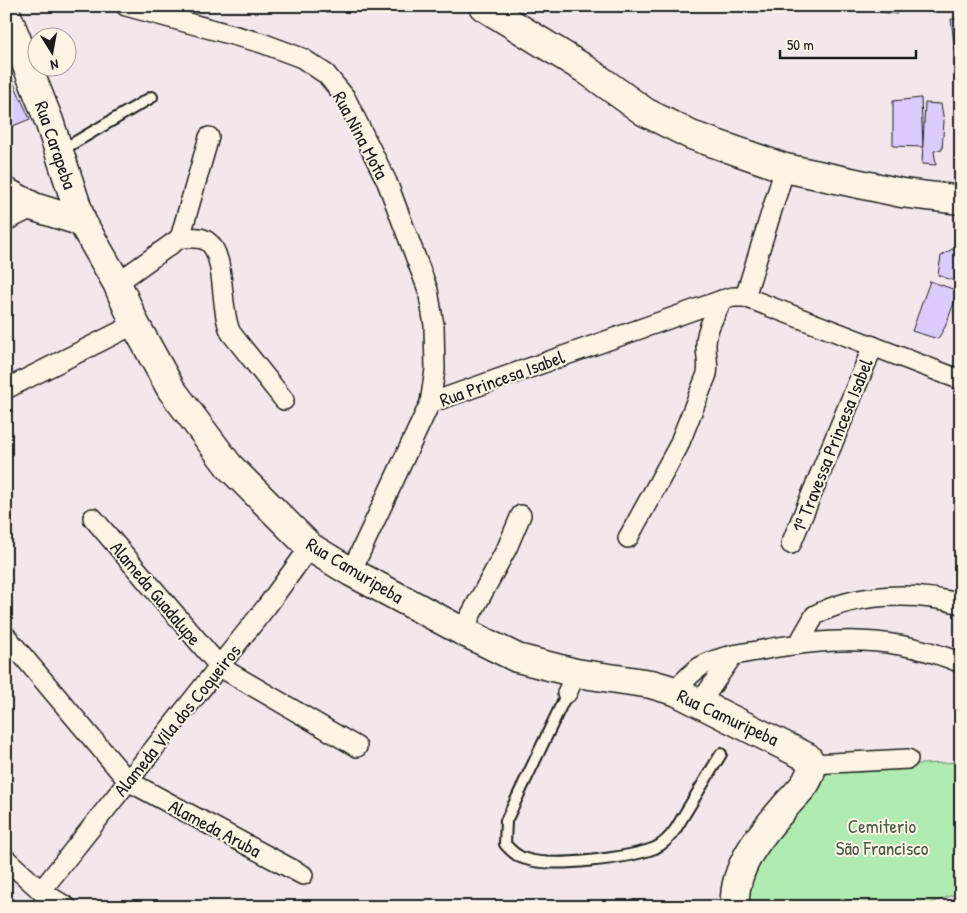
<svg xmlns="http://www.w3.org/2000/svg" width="967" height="913" font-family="'Patrick Hand',sans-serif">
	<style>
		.green { fill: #b0ebb1; stroke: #668466 }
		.building { fill: #dccbfd; stroke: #1c1c1c }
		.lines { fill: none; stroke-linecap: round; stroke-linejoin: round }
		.service-casing { stroke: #1c1c1c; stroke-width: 14 }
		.minor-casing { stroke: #1c1c1c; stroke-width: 22 }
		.secondary-casing { stroke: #1c1c1c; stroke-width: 31 }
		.service { stroke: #fcf5e5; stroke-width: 10 }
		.minor { stroke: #fcf5e5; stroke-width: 19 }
		.secondary { stroke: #fcf5e5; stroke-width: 28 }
		.labels { text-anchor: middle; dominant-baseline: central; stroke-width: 4; stroke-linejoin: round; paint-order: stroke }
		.street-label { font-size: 19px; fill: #1c1c1c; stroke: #fcf5e5 }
		.park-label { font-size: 19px; fill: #485a49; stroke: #fcf5e5 }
	</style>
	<rect width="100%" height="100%" fill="#f2e8ec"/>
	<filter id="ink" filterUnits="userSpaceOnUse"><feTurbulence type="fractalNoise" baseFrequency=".02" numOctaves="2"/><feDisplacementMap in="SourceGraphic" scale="10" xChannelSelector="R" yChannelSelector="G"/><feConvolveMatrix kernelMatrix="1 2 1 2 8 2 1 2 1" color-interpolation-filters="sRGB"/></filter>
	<g filter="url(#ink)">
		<polygon class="green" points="961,762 961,892 921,907 743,907 744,880 778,820 827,769"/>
		<g class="building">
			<polygon points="880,6 898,6 897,14 880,12"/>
			<polygon points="951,19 961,19 961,99"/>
			<polygon points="11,77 30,119 8,128 6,79"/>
			<polygon points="921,98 923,147 893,146 893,101"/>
			<polygon points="925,103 941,104 944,121 942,150 934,151 936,165 922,164"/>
			<polygon points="952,249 961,251 961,261 954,281 938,275 941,256"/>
			<polygon points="930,281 961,292 957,295 945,327 938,339 912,331"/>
		</g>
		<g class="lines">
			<g class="service-casing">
				<g id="service">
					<polyline points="60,151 152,97"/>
					<path d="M567,693l-61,128 -1,23c6,7 12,13 21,15 26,9 103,-1 129,-11 9,-4 15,-11 20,-18l46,-76"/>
				</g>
			</g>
			<g class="minor-casing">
				<g id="minor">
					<polyline points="126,6 262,43 302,58 326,74 345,97 387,182 428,290 434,325 435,370 430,403"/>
					<polyline points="6,221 34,207"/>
					<path d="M180,238c8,0 19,-2 27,3 20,13 12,69 24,92l53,67"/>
					<polyline points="117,283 180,238 209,137"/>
					<polyline points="745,297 785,168"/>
					<polyline points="6,389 135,324"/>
					<polyline points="93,518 220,667 357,747"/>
					<path d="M628,538l50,-91 29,-73c2,-10 -1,-18 -1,-28 -1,-16 10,-32 16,-46"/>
					<polyline points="791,544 873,346"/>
					<polyline points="351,572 430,403 722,300 733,297 745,297 961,380"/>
					<polyline points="462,631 507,548 521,515"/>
					<polyline points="6,636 128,781 303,875"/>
					<path d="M799,643l16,-28c41,-22 101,-24 146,-11"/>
					<path d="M675,691c7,-8 16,-18 25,-24 18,-11 41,-13 62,-17 71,-13 132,-15 199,13"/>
					<polyline points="567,693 576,673"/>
					<polyline points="700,703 733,655"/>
					<polyline points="812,764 908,759"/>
					<polyline points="6,859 41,891 67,907"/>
					<polyline points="41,891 267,606 310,547"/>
				</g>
			</g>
			<g class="secondary-casing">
				<g id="secondary">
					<polyline points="483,6 585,69 645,112 691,135 785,168 902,193 961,200"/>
					<path d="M6,13l43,108 33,101 35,61 18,41 36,65 58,77 81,81 41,25 111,59 55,27 59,15 75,11 24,7 132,66 5,7c-1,17 -12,26 -23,38 -25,29 -57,63 -54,105"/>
					<polyline points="6,192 34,207 82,222"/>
				</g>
			</g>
			<use href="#service" class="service"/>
			<use href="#minor" class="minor"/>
			<use href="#secondary" class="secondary"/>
		</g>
	</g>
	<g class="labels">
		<g class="street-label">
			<text transform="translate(361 135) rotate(62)">Rua Nina Mota</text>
			<text transform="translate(56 145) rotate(71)">Rua Carapeba</text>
			<text transform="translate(502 378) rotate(-20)">Rua Princesa Isabel</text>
			<text transform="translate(832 445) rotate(-68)">1ª Travessa Princesa Isabel</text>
			<text transform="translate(355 570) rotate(31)">Rua Camuripeba</text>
			<text transform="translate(156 593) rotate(50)">Alameda Guadalupe</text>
			<text transform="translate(728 717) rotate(25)">Rua Camuripeba</text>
			<text transform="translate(177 720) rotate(-51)">Alameda Vila dos Coqueiros</text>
			<text transform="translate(215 828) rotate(28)">Alameda Aruba</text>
		</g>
		<g class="park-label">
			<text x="882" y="826">Cemiterio<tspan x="882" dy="22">São Francisco</tspan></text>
		</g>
	</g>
	<rect width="967" height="913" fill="none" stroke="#fcf5e5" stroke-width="25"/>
	<rect x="12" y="12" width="942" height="888" fill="none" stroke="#1c1c1c" stroke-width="2" filter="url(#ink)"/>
	<g transform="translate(52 52) rotate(169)"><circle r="24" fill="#fcf5e5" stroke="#a29e95"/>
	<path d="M0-4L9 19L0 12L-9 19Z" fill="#1c1c1c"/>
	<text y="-8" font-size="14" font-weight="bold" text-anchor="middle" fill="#1c1c1c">N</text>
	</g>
	<path d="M780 50v8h136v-8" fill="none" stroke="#1c1c1c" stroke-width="2.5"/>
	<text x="787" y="50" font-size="15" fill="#1c1c1c" stroke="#fcf5e5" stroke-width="4" paint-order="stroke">50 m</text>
</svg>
